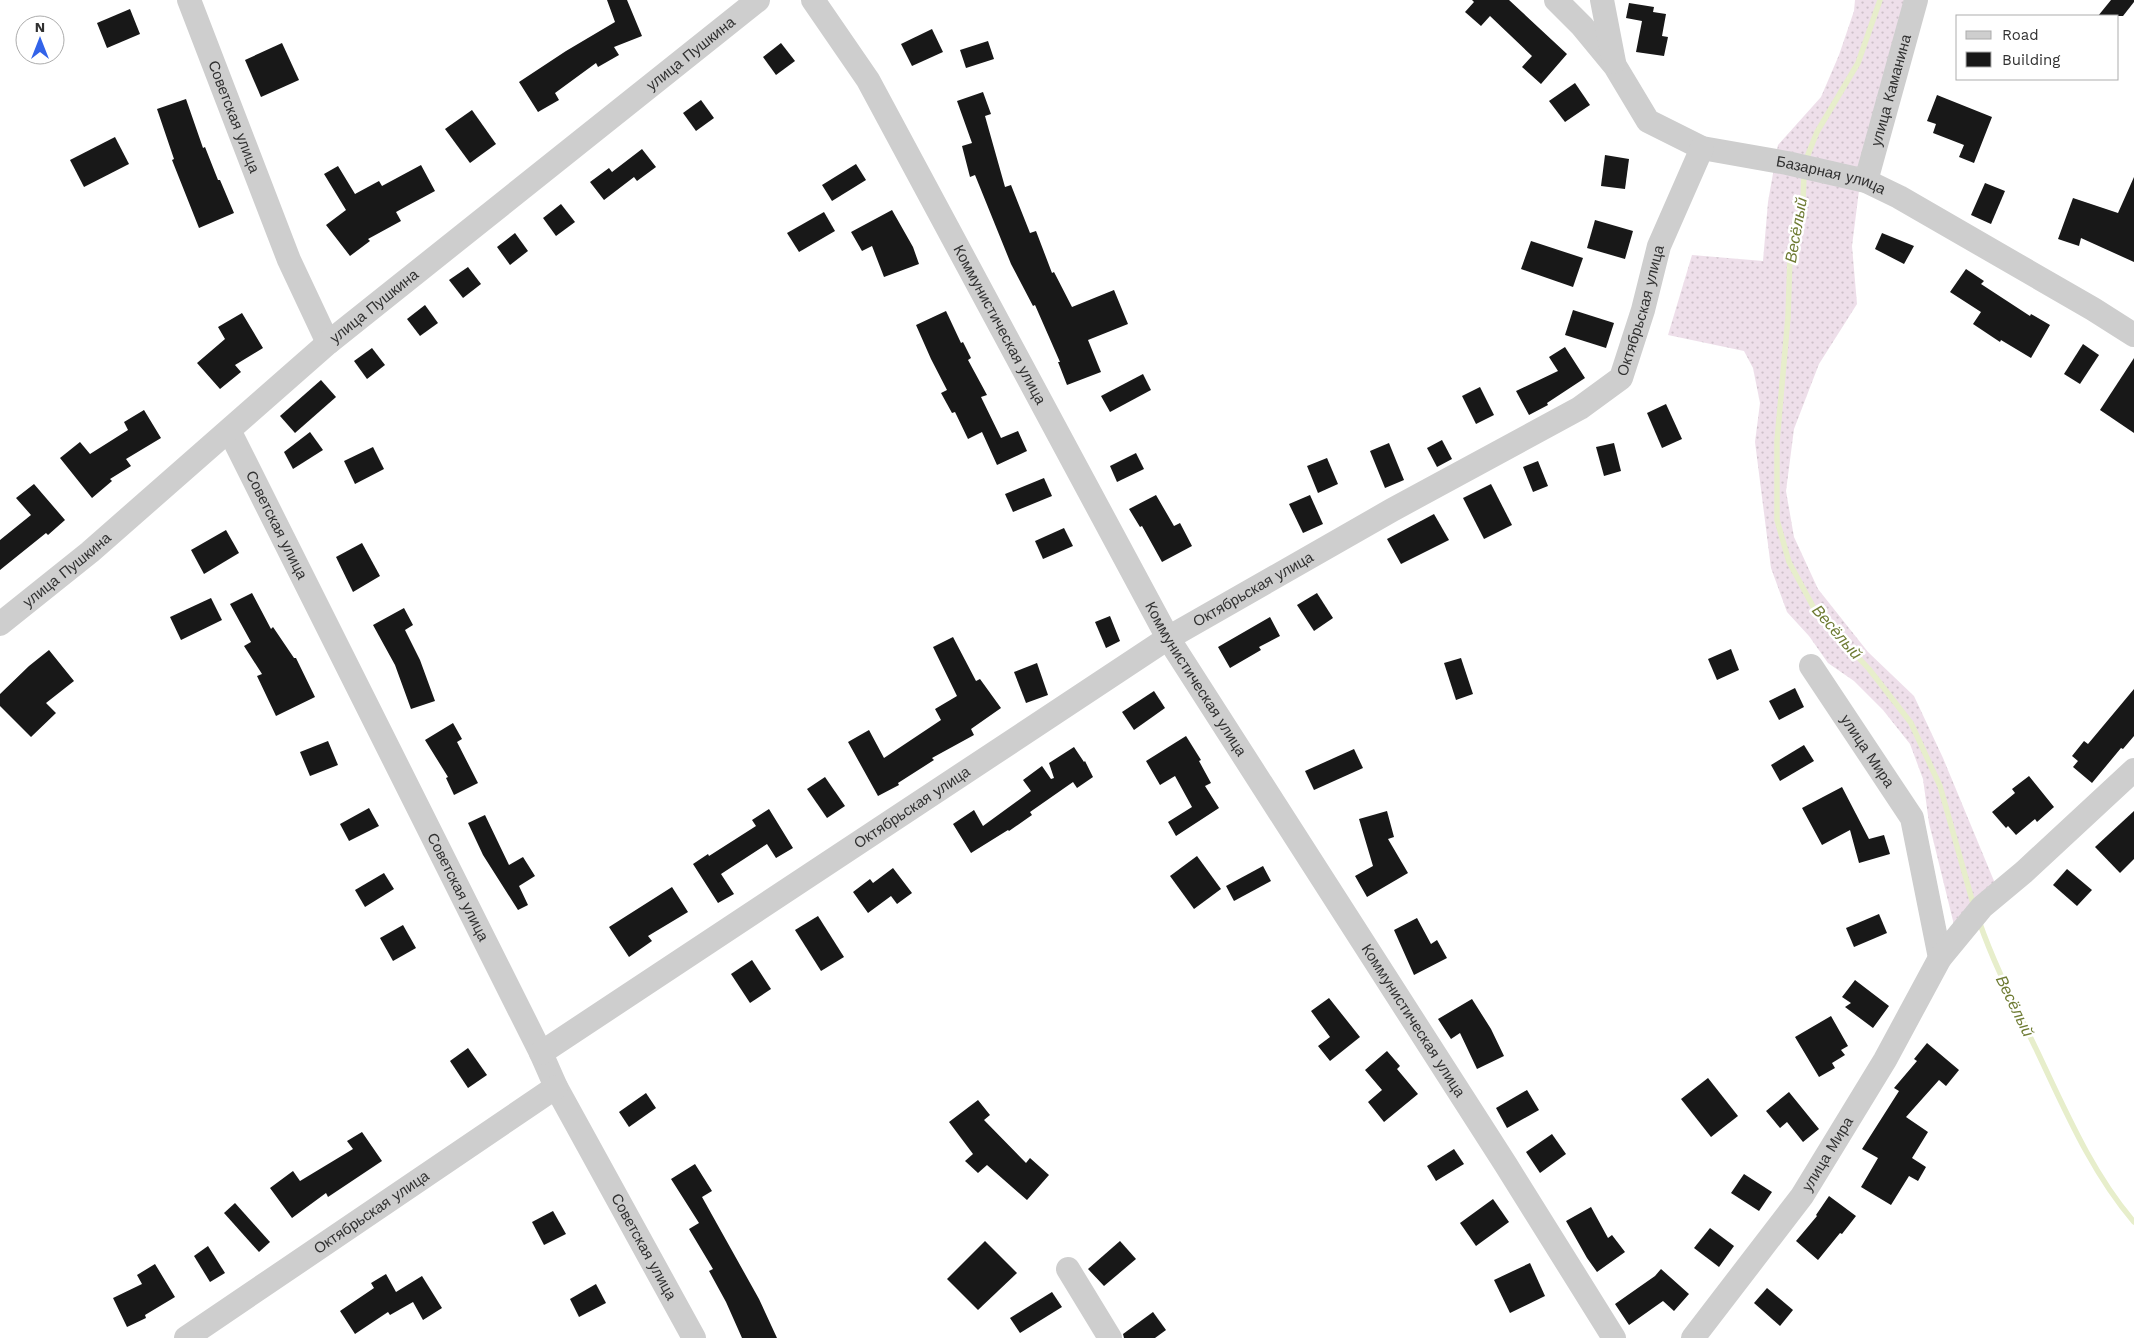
<svg xmlns="http://www.w3.org/2000/svg" width="2134" height="1338" font-family="'Work Sans',sans-serif">
	<style>
		.grass { fill: url(#grass-dots) }
		.lines { fill: none; stroke-linecap: round; stroke-linejoin: round }
		.stream { stroke: #e7eecb; stroke-width: 5.5 }
		.building { fill: #181818 }
		.minor { stroke: #cecece; stroke-width: 24 }
		.labels { text-anchor: middle; dominant-baseline: central; stroke-width: 5; stroke-linejoin: round; paint-order: stroke }
		.street-label { font-size: 15px; fill: #313131; stroke: #fff }
		.water-label { font-size: 16px; font-style: italic; fill: #6e7b33; stroke: #fff }
	</style>
	<defs>
		<pattern id="grass-dots" width="8" height="8" patternUnits="userSpaceOnUse" patternTransform="scale(1.25)"><rect width="8" height="8" fill="#eedfea"/><path d="M2 2h.1M6 6h.1" fill="none" stroke="#cdc0c9" stroke-width="1.8" stroke-linecap="round"/></pattern>
	</defs>
	<rect width="100%" height="100%" fill="#fff"/>
	<polygon class="grass" points="1855,0 1907,0 1865,143 1852,246 1857,304 1819,364 1794,429 1786,491 1794,537 1818,589 1868,652 1914,696 1943,758 1999,893 1956,933 1929,823 1923,779 1910,744 1883,710 1854,681 1828,663 1809,636 1787,612 1771,568 1755,442 1760,403 1753,368 1744,351 1668,335 1692,255 1763,261 1768,202 1778,145 1821,97 1839,55 1854,11"/>
	<g class="lines">
		<g class="stream">
			<polyline points="1805,162 1817,132 1858,63 1880,0"/>
			<polyline points="1804,174 1803,202 1790,256 1788,317 1777,441 1777,520 1789,562 1816,612 1869,669 1911,723 1940,786 1974,907"/>
			<path d="M1979,921c16,46 38,88 59,132 28,59 54,120 96,169"/>
		</g>
	</g>
	<g class="building">
		<polygon points="607,0 627,0 642,36 614,47 619,55 598,67 596,63 555,93 559,100 538,112 519,82 566,51 615,22"/>
		<polygon points="1472,0 1509,0 1567,54 1541,84 1522,67 1532,56 1490,16 1481,26 1465,12 1474,2"/>
		<polygon points="2111,0 2134,0 2134,2 2123,16 2098,16"/>
		<polygon points="1629,3 1654,7 1653,12 1666,14 1662,36 1668,37 1664,56 1636,52 1642,21 1626,18"/>
		<polygon points="130,9 140,34 107,48 97,23"/>
		<polygon points="932,29 943,52 912,66 901,44"/>
		<polygon points="988,41 994,59 966,68 960,50"/>
		<polygon points="282,43 299,80 261,97 245,60"/>
		<polygon points="781,43 795,61 776,75 763,57"/>
		<polygon points="1575,83 1590,105 1565,122 1549,101"/>
		<polygon points="983,92 991,114 985,116 1005,187 1011,185 1030,233 1036,231 1052,273 1054,272 1072,307 1114,290 1128,324 1088,340 1101,372 1067,385 1058,362 1060,362 1035,305 1033,306 1011,264 975,175 970,177 962,146 972,143 957,101"/>
		<polygon points="1937,95 1992,117 1974,163 1959,157 1964,145 1933,133 1936,124 1927,121"/>
		<polygon points="186,99 203,148 205,147 218,180 220,180 234,213 199,228 172,160 174,159 157,109"/>
		<polygon points="701,100 714,118 696,131 683,113"/>
		<polygon points="472,110 496,144 470,163 445,129"/>
		<polygon points="115,137 129,164 84,187 70,160"/>
		<polygon points="642,149 656,167 637,181 634,177 604,200 590,182 609,168 612,172"/>
		<polygon points="1605,155 1629,159 1625,189 1601,186"/>
		<polygon points="856,164 866,180 832,201 822,185"/>
		<polygon points="421,165 435,191 396,212 401,221 368,239 370,241 350,256 326,225 346,210 324,174 338,166 355,194 379,181 382,186"/>
		<polygon points="2134,177 2134,262 2081,238 2079,246 2058,239 2073,198 2118,213"/>
		<polygon points="1985,183 2005,191 1991,224 1971,215"/>
		<polygon points="561,204 575,222 556,236 543,218"/>
		<polygon points="892,210 913,247 919,264 884,277 872,246 862,251 851,232"/>
		<polygon points="824,212 835,231 799,252 787,233"/>
		<polygon points="1595,220 1633,231 1625,259 1587,248"/>
		<polygon points="515,233 528,251 510,265 497,247"/>
		<polygon points="1882,233 1914,246 1904,264 1875,249"/>
		<polygon points="1531,241 1583,258 1573,287 1521,269"/>
		<polygon points="468,267 481,284 463,298 449,280"/>
		<polygon points="1966,269 1984,281 1981,284 2030,316 2031,314 2050,325 2031,358 2001,340 2000,342 1973,324 1981,312 1950,292"/>
		<polygon points="425,305 438,323 420,336 407,319"/>
		<polygon points="1573,310 1614,323 1606,348 1565,335"/>
		<polygon points="946,311 961,343 963,342 971,358 968,360 987,395 981,397 1001,438 1018,431 1027,451 997,465 982,432 968,439 955,412 952,413 941,393 947,390 931,359 916,325"/>
		<polygon points="242,313 263,348 235,365 241,372 220,389 197,363 225,339 218,327"/>
		<polygon points="2083,344 2099,355 2080,384 2064,374"/>
		<polygon points="1565,347 1585,378 1547,403 1548,405 1529,415 1516,391 1558,371 1549,357"/>
		<polygon points="372,348 385,365 367,379 354,361"/>
		<polygon points="2134,358 2134,433 2100,410"/>
		<polygon points="1143,374 1151,390 1110,412 1101,396"/>
		<polygon points="321,380 336,397 295,433 280,416"/>
		<polygon points="1480,387 1494,415 1476,424 1462,396"/>
		<polygon points="1666,404 1682,439 1662,448 1647,413"/>
		<polygon points="144,410 161,438 126,459 131,466 110,479 112,481 92,498 60,458 80,442 90,454 128,430 124,422"/>
		<polygon points="310,432 323,450 293,469 284,452"/>
		<polygon points="1442,440 1452,459 1437,467 1427,448"/>
		<polygon points="1389,443 1404,480 1385,488 1370,451"/>
		<polygon points="1614,443 1621,471 1604,476 1596,447"/>
		<polygon points="373,447 384,469 355,484 344,461"/>
		<polygon points="1136,453 1144,469 1117,482 1110,466"/>
		<polygon points="1327,458 1338,484 1318,493 1307,466"/>
		<polygon points="1538,461 1548,486 1533,492 1523,467"/>
		<polygon points="1044,478 1052,496 1013,512 1005,494"/>
		<polygon points="34,484 65,520 48,535 46,533 0,570 0,540 31,515 16,498"/>
		<polygon points="1491,484 1512,525 1484,539 1463,498"/>
		<polygon points="1156,495 1174,526 1180,523 1192,546 1162,562 1142,526 1140,527 1129,509"/>
		<polygon points="1310,495 1323,524 1303,533 1289,504"/>
		<polygon points="1434,514 1449,540 1401,564 1387,539"/>
		<polygon points="1064,528 1073,546 1043,559 1035,541"/>
		<polygon points="226,530 239,553 204,574 191,550"/>
		<polygon points="362,543 380,576 353,592 336,557"/>
		<polygon points="252,593 271,629 273,627 294,658 296,658 315,697 276,716 257,676 262,674 244,646 251,642 230,604"/>
		<polygon points="1317,593 1333,618 1314,631 1297,605"/>
		<polygon points="211,598 222,620 181,640 170,617"/>
		<polygon points="404,608 413,625 405,630 420,660 435,701 411,709 395,665 373,625"/>
		<polygon points="1110,616 1120,641 1106,648 1095,622"/>
		<polygon points="1270,617 1280,636 1259,647 1261,650 1230,668 1218,647"/>
		<polygon points="953,637 976,681 980,679 1001,708 971,729 974,735 932,758 934,760 898,783 899,785 878,796 848,742 869,730 884,758 941,720 935,709 957,696 933,647"/>
		<polygon points="1731,649 1739,670 1717,680 1708,659"/>
		<polygon points="49,650 74,681 46,703 56,713 31,737 0,706 0,694 29,666"/>
		<polygon points="1461,658 1473,694 1456,700 1444,663"/>
		<polygon points="1037,663 1048,695 1026,703 1014,672"/>
		<polygon points="1795,688 1804,707 1779,720 1769,701"/>
		<polygon points="2134,689 2134,736 2123,749 2121,748 2092,783 2073,767 2078,761 2072,756 2084,741 2088,744"/>
		<polygon points="1154,691 1165,708 1134,730 1122,712"/>
		<polygon points="453,723 462,739 457,742 478,783 454,795 446,778 448,777 425,740"/>
		<polygon points="1186,736 1201,760 1199,761 1211,783 1205,786 1219,808 1176,836 1168,822 1192,807 1175,776 1160,785 1146,761"/>
		<polygon points="328,741 338,765 310,776 300,752"/>
		<polygon points="1804,745 1814,761 1780,781 1771,765"/>
		<polygon points="1074,747 1084,762 1085,761 1093,777 1077,788 1073,782 1030,812 1032,815 1009,831 1008,830 971,853 953,824 974,810 983,826 1031,791 1023,780 1042,766 1051,779 1054,778 1049,763"/>
		<polygon points="1354,749 1363,768 1314,790 1305,771"/>
		<polygon points="2029,776 2054,807 2037,822 2035,819 2016,835 2008,826 2006,828 1992,812 2015,793 2012,789"/>
		<polygon points="825,777 845,806 827,818 807,789"/>
		<polygon points="1842,787 1869,839 1884,835 1890,854 1859,863 1850,830 1822,845 1802,808"/>
		<polygon points="369,808 379,826 349,841 340,824"/>
		<polygon points="769,809 793,848 776,858 767,844 721,874 734,894 718,903 693,864 708,854 709,856 756,826 752,820"/>
		<polygon points="1387,811 1394,837 1388,839 1408,873 1367,897 1355,876 1373,866 1359,819"/>
		<polygon points="2134,811 2134,859 2120,873 2095,847"/>
		<polygon points="485,815 509,865 523,857 535,876 519,886 528,905 518,910 483,855 468,823"/>
		<polygon points="1197,856 1221,889 1194,909 1170,876"/>
		<polygon points="1263,866 1271,881 1234,901 1226,886"/>
		<polygon points="893,868 912,893 897,904 891,896 868,913 853,892 870,879 873,883"/>
		<polygon points="2067,869 2092,890 2077,906 2053,885"/>
		<polygon points="384,873 394,889 365,907 355,890"/>
		<polygon points="672,887 688,912 648,936 652,941 629,957 609,927"/>
		<polygon points="1879,914 1887,933 1854,947 1846,928"/>
		<polygon points="818,916 844,957 821,971 795,930"/>
		<polygon points="1417,918 1431,944 1437,940 1447,958 1414,975 1394,930"/>
		<polygon points="403,925 416,948 393,961 380,938"/>
		<polygon points="752,960 771,989 750,1003 731,974"/>
		<polygon points="1855,980 1889,1006 1873,1028 1845,1007 1851,1003 1842,997"/>
		<polygon points="1329,998 1360,1037 1330,1061 1318,1046 1330,1037 1311,1011"/>
		<polygon points="1472,999 1491,1029 1504,1056 1477,1069 1460,1033 1451,1039 1438,1019"/>
		<polygon points="1831,1016 1848,1046 1841,1050 1845,1055 1832,1063 1835,1068 1819,1077 1795,1037"/>
		<polygon points="1927,1043 1959,1070 1946,1086 1939,1080 1906,1117 1928,1132 1912,1158 1926,1167 1918,1181 1909,1176 1891,1205 1861,1187 1878,1158 1862,1149 1899,1091 1894,1088 1917,1061 1914,1059"/>
		<polygon points="468,1048 487,1075 468,1088 450,1061"/>
		<polygon points="1387,1051 1400,1066 1397,1069 1418,1094 1384,1122 1368,1102 1382,1090 1365,1070"/>
		<polygon points="1708,1078 1738,1116 1711,1137 1681,1099"/>
		<polygon points="1527,1090 1539,1110 1507,1128 1496,1108"/>
		<polygon points="1789,1092 1819,1129 1803,1142 1787,1122 1780,1128 1766,1111"/>
		<polygon points="646,1093 656,1108 629,1127 619,1112"/>
		<polygon points="978,1100 990,1115 984,1120 1026,1163 1030,1158 1049,1175 1027,1200 987,1165 978,1173 965,1161 973,1154 949,1122"/>
		<polygon points="362,1132 382,1161 328,1197 326,1193 292,1218 270,1188 293,1171 300,1181 353,1149 347,1141"/>
		<polygon points="1552,1134 1566,1154 1540,1173 1526,1152"/>
		<polygon points="1454,1149 1464,1164 1436,1181 1427,1166"/>
		<polygon points="695,1164 712,1191 702,1197 759,1299 777,1338 742,1338 726,1302 709,1271 713,1269 689,1229 699,1223 671,1179"/>
		<polygon points="1744,1174 1772,1192 1759,1211 1731,1193"/>
		<polygon points="1829,1196 1856,1216 1842,1234 1840,1233 1818,1260 1796,1241 1817,1216 1816,1215"/>
		<polygon points="1493,1199 1509,1222 1476,1246 1460,1223"/>
		<polygon points="235,1203 270,1242 259,1252 224,1213"/>
		<polygon points="1591,1207 1608,1238 1612,1235 1625,1252 1597,1272 1587,1258 1566,1221"/>
		<polygon points="553,1211 566,1234 544,1245 532,1222"/>
		<polygon points="1710,1228 1734,1246 1719,1267 1694,1248"/>
		<polygon points="985,1241 1017,1273 978,1310 947,1279"/>
		<polygon points="1120,1241 1136,1259 1104,1286 1088,1269"/>
		<polygon points="208,1246 225,1273 210,1282 194,1256"/>
		<polygon points="1530,1263 1545,1296 1510,1313 1494,1280"/>
		<polygon points="155,1264 175,1297 145,1315 146,1318 127,1327 113,1298 142,1284 137,1275"/>
		<polygon points="1661,1269 1689,1294 1674,1311 1663,1301 1629,1325 1615,1304 1655,1276"/>
		<polygon points="386,1274 396,1292 422,1276 442,1308 423,1320 413,1302 390,1315 388,1312 355,1334 340,1311 374,1288 371,1283"/>
		<polygon points="596,1284 606,1303 579,1317 570,1299"/>
		<polygon points="1767,1288 1793,1310 1780,1326 1754,1303"/>
		<polygon points="1052,1292 1062,1307 1020,1333 1010,1318"/>
		<polygon points="1153,1312 1166,1330 1155,1338 1124,1338 1123,1334"/>
	</g>
	<g class="lines">
		<g class="minor">
			<path id="s1" d="M189,0l100,260 39,83"/>
			<path id="s2" d="M813,0l55,80 300,558 338,527 108,173"/>
			<path id="s3" d="M1556,0l26,26 33,40 33,55 54,27 85,15 79,18 33,16 194,112 41,26"/>
			<polyline points="1602,0 1614,62"/>
			<path id="s4" d="M1866,181l50,-181"/>
			<path id="s5" d="M230,432l311,621 15,34 138,251"/>
			<path id="s6" d="M0,624l90,-72 238,-209 430,-343"/>
			<path id="s7" d="M1811,666l101,152 28,140"/>
			<path id="s8" d="M541,1053l627,-415 224,-128 188,-102 41,-30 22,-68 16,-64 43,-98"/>
			<polyline points="1068,1269 1110,1338"/>
			<path id="s9" d="M186,1338l370,-251"/>
			<path id="s10" d="M1693,1338l109,-142 83,-136 55,-102 42,-51 42,-35 110,-102"/>
		</g>
	</g>
	<g class="labels">
		<g class="street-label">
			<text stroke="none"><textPath href="#s6" startOffset="896">улица Пушкина</textPath></text>
			<text stroke="none"><textPath href="#s4" startOffset="94">улица Каманина</textPath></text>
			<text stroke="none"><textPath href="#s1" startOffset="125">Советская улица</textPath></text>
			<text stroke="none"><textPath href="#s3" startOffset="345">Базарная улица</textPath></text>
			<text stroke="none"><textPath href="#s6" startOffset="491">улица Пушкина</textPath></text>
			<text stroke="none"><textPath href="#s8" startOffset="1345">Октябрьская улица</textPath></text>
			<text stroke="none"><textPath href="#s2" startOffset="375">Коммунистическая улица</textPath></text>
			<text stroke="none"><textPath href="#s5" startOffset="104">Советская улица</textPath></text>
			<text stroke="none"><textPath href="#s6" startOffset="86">улица Пушкина</textPath></text>
			<text stroke="none"><textPath href="#s8" startOffset="850">Октябрьская улица</textPath></text>
			<text stroke="none"><textPath href="#s2" startOffset="780">Коммунистическая улица</textPath></text>
			<text stroke="none"><textPath href="#s7" startOffset="102">улица Мира</textPath></text>
			<text stroke="none"><textPath href="#s8" startOffset="445">Октябрьская улица</textPath></text>
			<text stroke="none"><textPath href="#s5" startOffset="509">Советская улица</textPath></text>
			<text stroke="none"><textPath href="#s2" startOffset="1185">Коммунистическая улица</textPath></text>
			<text stroke="none"><textPath href="#s10" startOffset="228">улица Мира</textPath></text>
			<text stroke="none"><textPath href="#s9" startOffset="224">Октябрьская улица</textPath></text>
			<text stroke="none"><textPath href="#s5" startOffset="914">Советская улица</textPath></text>
		</g>
		<g class="water-label">
			<text transform="translate(1796 230) rotate(-80)">Весёлый</text>
			<text transform="translate(1837 632) rotate(49)">Весёлый</text>
			<text transform="translate(2015 1006) rotate(64)">Весёлый</text>
		</g>
	</g>
	<rect x="1956" y="15" width="162" height="65" fill="#ffffff" stroke="#adadad"/>
	<rect x="1966" y="31" width="25" height="8" fill="#cecece" stroke="#adadad"/>
	<text x="2002" y="40" font-size="15" fill="#313131">Road</text>
	<rect x="1966" y="52" width="25" height="15" fill="#181818" stroke="#adadad"/>
	<text x="2002" y="65" font-size="15" fill="#313131">Building</text>
	<g transform="translate(40 40)"><circle r="24" fill="#ffffff" stroke="#adadad"/>
	<path d="M0-4L9 19L0 12L-9 19Z" fill="#3263e9"/>
	<text y="-8" font-size="14" font-weight="bold" text-anchor="middle" fill="#313131">N</text>
	</g>
</svg>
